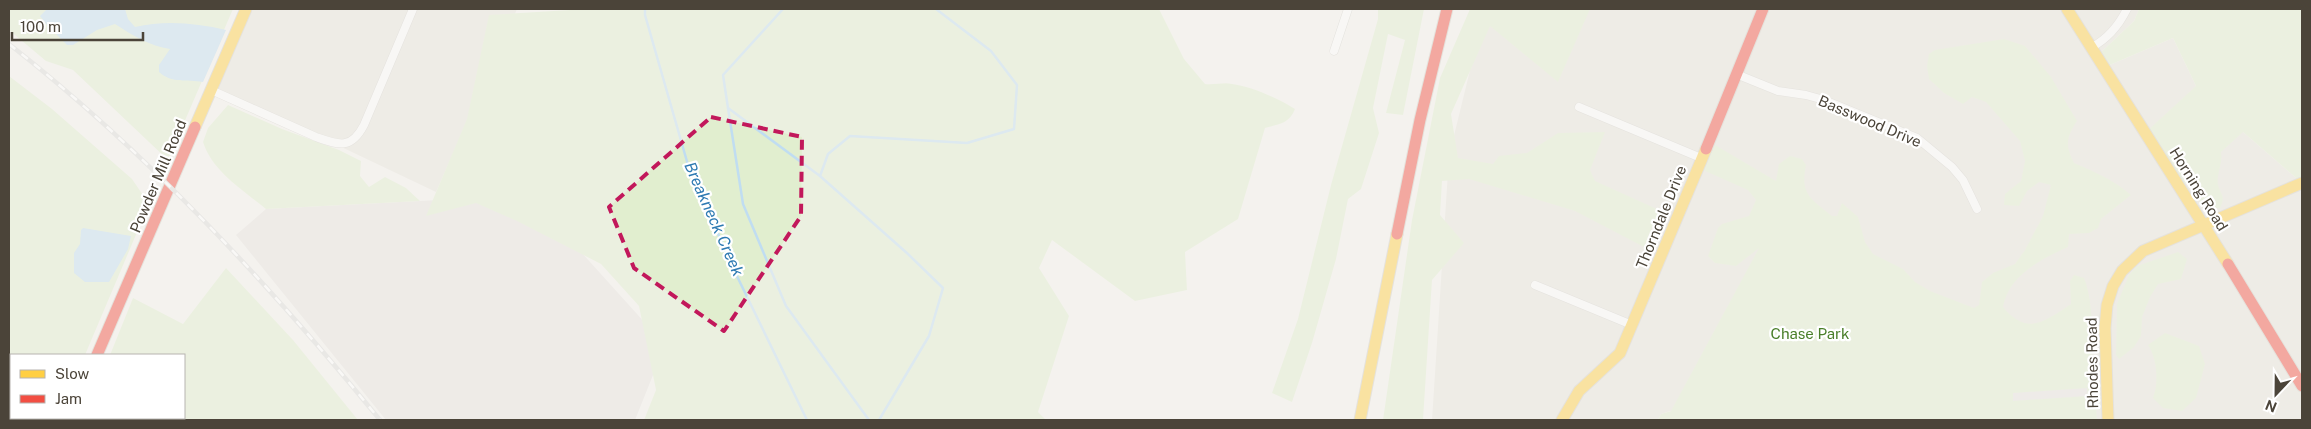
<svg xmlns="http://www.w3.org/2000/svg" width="2311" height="429" font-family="'Public Sans',sans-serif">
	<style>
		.residential { fill: #e7e4dc }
		.industrial { fill: #e6e2de }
		.green { fill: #e1eecf }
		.parking { fill: #e6e3df }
		.water { fill: #c0ddf1 }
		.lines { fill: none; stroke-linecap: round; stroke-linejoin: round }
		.stream { stroke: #c0ddf1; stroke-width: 2.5 }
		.street-casing { stroke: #d2d0cb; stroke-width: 9 }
		.slow-casing { stroke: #d3cfc5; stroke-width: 13 }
		.jam-casing { stroke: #d3cfc5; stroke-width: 13 }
		.street { stroke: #fdfdfc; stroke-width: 8 }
		.slow { stroke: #ffcf43; stroke-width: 11 }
		.jam { stroke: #f24e42; stroke-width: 11 }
		.rail-casing { stroke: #dbdbda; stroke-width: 4.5 }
		.rail { stroke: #fff; stroke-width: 2.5; stroke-dasharray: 8; stroke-linecap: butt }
		.marked { fill: none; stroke: #c2185b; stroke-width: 4; stroke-dasharray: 10 6; stroke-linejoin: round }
		.labels { text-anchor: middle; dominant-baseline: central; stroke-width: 4.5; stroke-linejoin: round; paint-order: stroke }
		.street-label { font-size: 15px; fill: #4b4439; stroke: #fff }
		.park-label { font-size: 15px; fill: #4a7f2a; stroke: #fff }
		.water-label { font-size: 16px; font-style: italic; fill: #2e7ab2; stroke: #fff }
	</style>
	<rect width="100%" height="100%" fill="#f4f2ee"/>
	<g class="residential">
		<polygon points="246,9 517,9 436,192 333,143 211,90"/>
		<polygon points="1485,9 2139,9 2134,21 2098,55 2105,67 2173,38 2196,86 2243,132 2302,183 2302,420 2092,420 1670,411 1661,414 1658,420 1432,420 1449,156"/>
	</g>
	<polygon class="industrial" points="478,198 544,211 665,345 635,420 386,420 236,235 266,209"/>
	<g class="green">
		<polygon points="9,9 233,9 168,160 73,70 46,61 9,30"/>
		<path d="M586,9l64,1v-1h509l25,50 21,25c9,1 20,-2 27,0 19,2 47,15 63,25 -6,15 -16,15 -30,19l-27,91 -53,33 2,38 -52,11 -83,-61 -13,28 30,48 -31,96 8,8h-402l12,-30 -17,-84 -38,-42 -84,-43 -41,-18 -50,13 41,-97 22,-104z"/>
		<polygon points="1378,9 1424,9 1403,115 1386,113 1405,40 1388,34 1373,108 1379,133 1361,189 1348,199 1336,259 1312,343 1292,402 1272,393 1298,319 1331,185 1378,19"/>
		<polygon points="1470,9 1590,9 1558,82 1490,26 1451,114 1458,158 1493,164 1499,156 1527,153 1558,133 1605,132 1590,170 1595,181 1659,210 1644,247 1575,211 1469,179 1442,181 1440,215 1464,243 1432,280 1423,420 1383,420 1412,220 1440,78"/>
		<path d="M2139,9h163v174l-59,-51 -22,20c2,12 -5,23 -3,33 3,11 8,10 2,23h-17l-13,-28 -9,7 -35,-55 50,-46 -23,-48 -68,29 -7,-12 36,-34z"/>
		<path d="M2004,39l21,7 26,31 26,44c-11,17 -12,24 -3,42 21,9 40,17 57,32l-30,24 -3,9 -9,5 -20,1 -1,13c-27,12 -60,29 -65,60 24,29 41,15 68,-3l-1,-23 4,-6 10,3c9,20 11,74 4,94h5l4,48h-439l3,-6 10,-3 88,-163 -23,18 -21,-3 -7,-7 10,-28 4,-4 27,-8 7,-16 -8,-10 -45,-20 12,-25 61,36 3,-17 11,-8 12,3 4,6c-6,29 4,33 26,51h5l5,-13 16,14 7,25 8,12 30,15 12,13 15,9 44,17 5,-3 3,-23 11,-9 22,-9 10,-14 18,-34 8,-31 -12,-3 -12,9 -8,15 -15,-1 1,-11 16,-13 4,-20 -5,-20 -34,-39 -14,-5 -9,7 -19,-11 -15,-14 -2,-13 2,-12 6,-4z"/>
		<polygon points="9,76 52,109 132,179 149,204 85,355 11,355 11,418 59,418 58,420 9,420"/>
		<path d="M228,105l54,24 57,21 22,11 -1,15 9,11 16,-10 21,11 14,13 -154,8c-23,-19 -54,-38 -63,-67l5,-14z"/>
		<polygon points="2178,252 2187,259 2181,279 2158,284 2150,297 2142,317 2141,336 2134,347 2119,359 2116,355 2117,304 2129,275 2137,266"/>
		<polygon points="226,268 293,340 358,420 83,420 84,418 184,418 184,355 110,355 133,298 183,324"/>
		<path d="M2165,333l34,13 6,18 -9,34 -14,13 -19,-3 -10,-10c6,-15 4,-40 -5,-53z"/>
	</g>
	<polygon class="parking" points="2087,388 2088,396 2013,401 2013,393"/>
	<g class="water">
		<path d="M47,9h78l3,10 7,8c30,-7 61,-4 91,3l-23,52c-16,-3 -31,2 -44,-10v-7l11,-16c-20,-3 -38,-14 -55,-25l-18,6 -24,15h-6l-20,-20 -7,-9z"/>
		<polygon points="83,228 131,236 128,249 109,282 85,282 74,273 74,253 80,244 81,230"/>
	</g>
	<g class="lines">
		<g class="stream">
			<polyline points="645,9 645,15 688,165 733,268 807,420"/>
			<polyline points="783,9 723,75 728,108 820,176"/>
			<polyline points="728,108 743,204 786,306 869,420"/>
			<polyline points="879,420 929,336 943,288 908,254 820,176 828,154 850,136 967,143 1014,129 1017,85 991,51 936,9"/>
		</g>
		<g class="street-casing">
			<g id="street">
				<path d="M2092,47c17,-9 27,-22 35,-38"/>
				<polyline points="1334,51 1348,9"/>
				<polyline points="1736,74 1778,91 1806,95 1824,100 1917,138 1952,167 1963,180 1977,209"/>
				<path d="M211,90l105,47c23,8 35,13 48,-12l49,-116"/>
				<polyline points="1579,107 1701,158"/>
				<polyline points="1535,285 1632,325"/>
				<polyline points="70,420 71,418"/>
			</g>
		</g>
		<g class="slow-casing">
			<g id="slow">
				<polyline points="2067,9 2228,264"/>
				<polyline points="195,127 246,9"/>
				<polyline points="1360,420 1397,234"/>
				<polyline points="1562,420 1579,391 1620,353 1706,149"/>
				<polyline points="2108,420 2105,328 2107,305 2113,286 2122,271 2143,251 2302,183"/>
			</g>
		</g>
		<g class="jam-casing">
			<g id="jam">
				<polyline points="1706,149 1763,9"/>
				<polyline points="1397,234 1420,120 1447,9"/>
				<polyline points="2228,264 2302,386"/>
				<polyline points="97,355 195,127"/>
			</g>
		</g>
		<use href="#street" class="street"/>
		<use href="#slow" class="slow"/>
		<use href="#jam" class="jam"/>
		<g class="rail-casing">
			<path id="rail" d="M9,44c139,109 259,239 371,376"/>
		</g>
		<use href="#rail" class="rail"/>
	</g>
	<path d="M0 0H2311V429H0ZM711,117l91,20 -1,79 -77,115 -90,-63 -25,-61z" fill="#f4f2ee" fill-opacity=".55" fill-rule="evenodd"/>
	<path class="marked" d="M711,117l91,20 -1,79 -77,115 -90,-63 -25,-61z"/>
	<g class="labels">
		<g class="street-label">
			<text transform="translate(1870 121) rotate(23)">Basswood Drive</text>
			<text transform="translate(158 176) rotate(-67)">Powder Mill Road</text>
			<text transform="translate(2199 189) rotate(58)">Horning Road</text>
			<text transform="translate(1661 217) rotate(-68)">Thorndale Drive</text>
			<text transform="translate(2092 363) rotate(-91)">Rhodes Road</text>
		</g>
		<g class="park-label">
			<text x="1810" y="333">Chase Park</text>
		</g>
		<g class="water-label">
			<text transform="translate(714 219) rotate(66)">Breakneck Creek</text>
		</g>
	</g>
	<rect width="2311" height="429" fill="none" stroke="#4b4439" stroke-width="20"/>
	<rect x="10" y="354" width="175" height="65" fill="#ffffff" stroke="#b7b4b0"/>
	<rect x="20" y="370" width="25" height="8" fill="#ffcf43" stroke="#b7b4b0"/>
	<text x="55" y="379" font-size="15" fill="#4b4439">Slow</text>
	<rect x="20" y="395" width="25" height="8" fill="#f24e42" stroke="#b7b4b0"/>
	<text x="55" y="404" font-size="15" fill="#4b4439">Jam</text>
	<g transform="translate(2276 394) rotate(202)" stroke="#ffffff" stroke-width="4" paint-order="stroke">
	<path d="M0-4L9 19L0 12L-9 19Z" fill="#4b4439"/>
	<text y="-8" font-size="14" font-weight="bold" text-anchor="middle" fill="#4b4439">N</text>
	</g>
	<path d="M12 32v8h131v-8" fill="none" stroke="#4b4439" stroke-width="2.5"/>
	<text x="20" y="32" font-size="15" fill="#4b4439" stroke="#ffffff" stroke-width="4" paint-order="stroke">100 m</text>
</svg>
